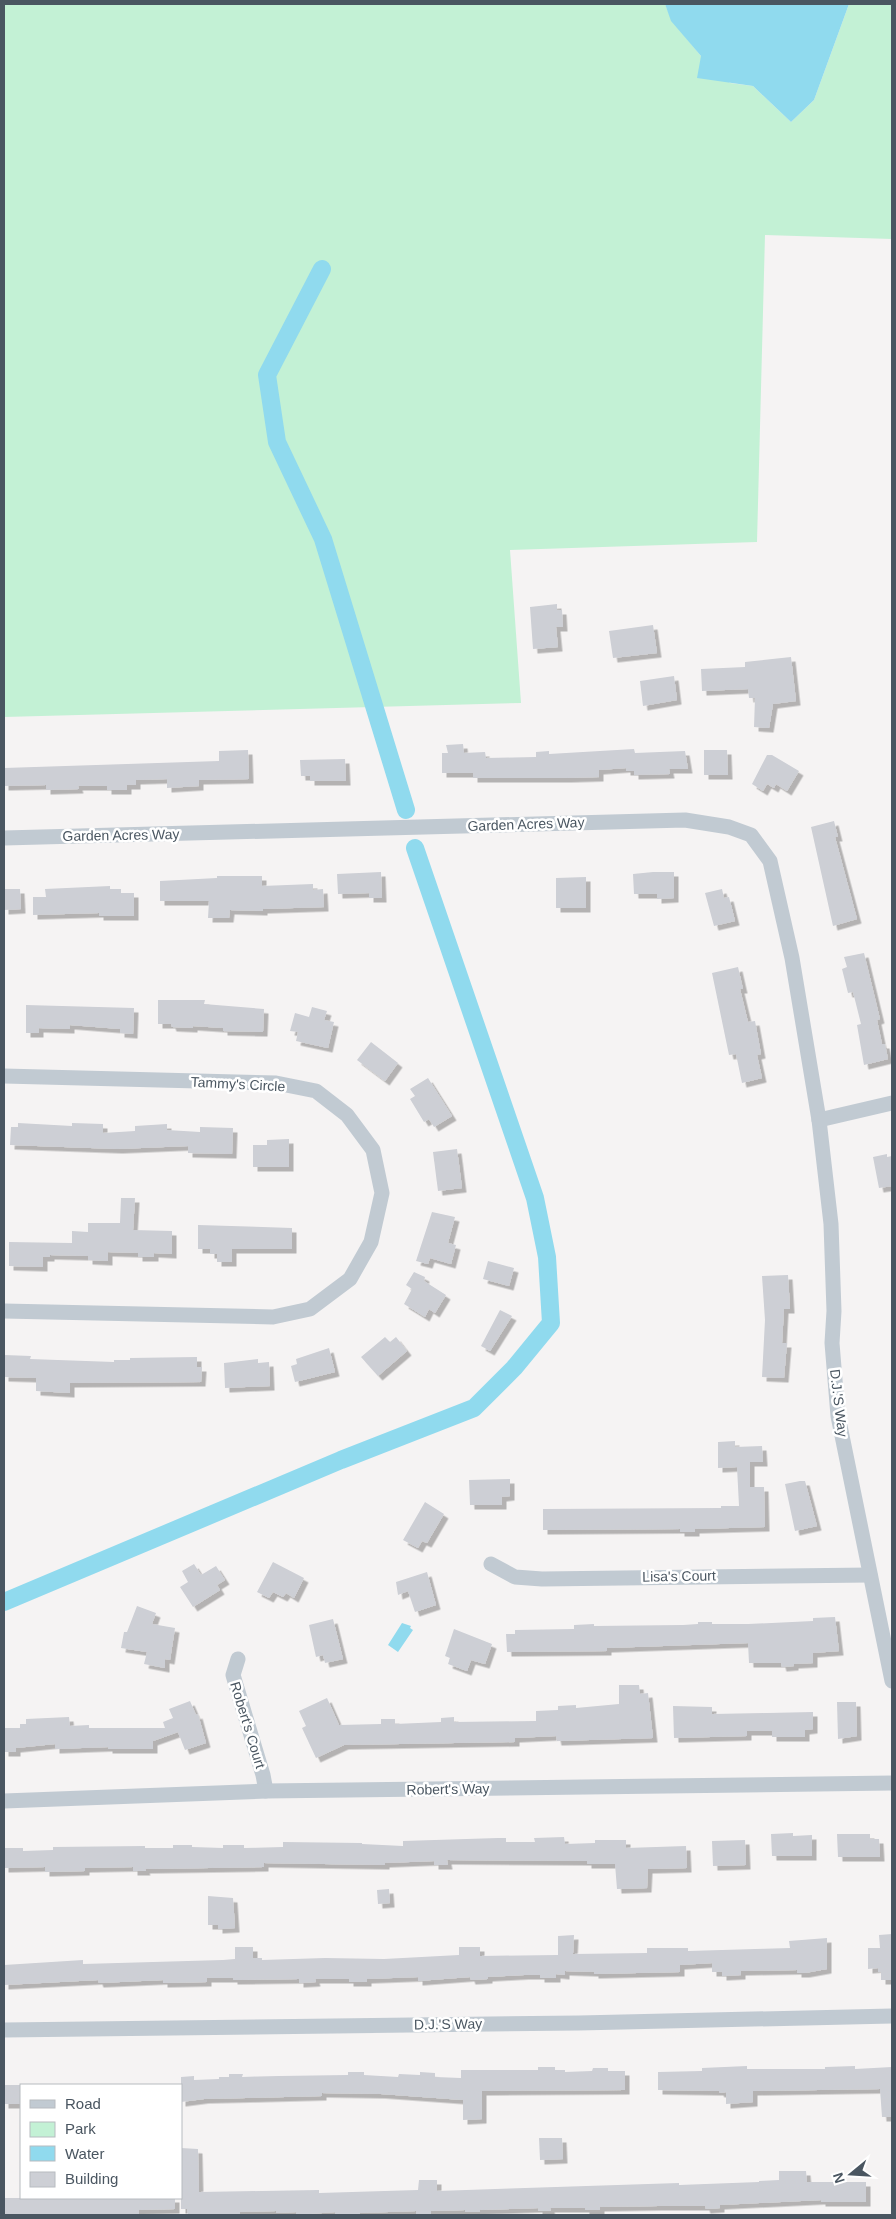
<svg xmlns="http://www.w3.org/2000/svg" width="896" height="2219" font-family="Arial,sans-serif">
	<style>
		.green { fill: #c3f1d5 }
		.water { fill: #90daee }
		.lines { fill: none; stroke-linecap: round; stroke-linejoin: round }
		.canal { stroke: #90daee; stroke-width: 18 }
		.building { fill: #cdcfd5; filter: url(#shadow) }
		.street { stroke: #c1cad2; stroke-width: 15 }
		.labels { text-anchor: middle; dominant-baseline: central; stroke-width: 5; stroke-linejoin: round; paint-order: stroke }
		.street-label { font-size: 14px; fill: #4a5661; stroke: #fff }
	</style>
	<defs>
		<filter id="shadow"><feDropShadow dx="4.5" dy="4.5" stdDeviation="0" flood-color="#0004"/></filter>
	</defs>
	<rect width="100%" height="100%" fill="#f5f3f3"/>
	<polygon class="green" points="4,4 665,4 672,21 701,56 730,83 753,86 791,122 814,100 849,4 892,4 892,239 765,235 757,542 510,550 521,703 4,717"/>
	<g class="water">
		<polygon points="665,4 849,4 814,100 791,122 753,86 697,78 701,56 671,21"/>
		<polygon points="402,1623 411,1626 410,1628 413,1630 398,1652 388,1645"/>
	</g>
	<g class="lines">
		<g class="canal">
			<polyline points="322,269 267,375 277,442 323,539 406,810"/>
			<polyline points="4,1602 341,1460 474,1408 514,1368 551,1323 547,1257 535,1198 415,848"/>
		</g>
	</g>
	<g class="building">
		<polygon points="557,604 557,610 562,610 563,627 556,627 558,647 533,649 530,607"/>
		<polygon points="653,625 657,653 613,658 609,631"/>
		<polygon points="791,657 796,701 773,704 769,728 754,727 755,698 749,698 748,689 702,691 701,669 745,667 745,662"/>
		<polygon points="674,676 677,700 643,706 640,681"/>
		<polygon points="463,744 464,753 485,752 486,758 536,757 536,752 549,751 549,754 634,749 635,753 685,751 688,769 669,769 670,774 634,775 634,771 626,771 626,768 599,770 599,777 567,778 473,778 473,773 442,773 442,753 448,753 446,745"/>
		<polygon points="248,750 249,779 199,780 199,786 167,788 167,779 136,780 136,785 127,785 127,790 107,790 107,786 78,786 79,789 46,790 46,785 4,786 4,768 219,761 219,751"/>
		<polygon points="704,750 727,750 728,775 704,775"/>
		<polygon points="767,755 772,755 799,771 787,791 776,784 774,788 767,784 763,791 752,784"/>
		<polygon points="345,759 346,781 310,781 310,776 301,776 300,760"/>
		<polygon points="834,821 838,837 835,837 857,919 833,926 811,827"/>
		<polygon points="381,872 382,898 369,898 369,893 338,894 337,874"/>
		<polygon points="653,872 674,872 674,898 657,899 657,894 634,894 633,874"/>
		<polygon points="217,876 262,876 262,886 313,884 313,890 323,889 324,907 263,909 263,911 230,910 229,918 208,918 209,901 160,901 160,881 217,878"/>
		<polygon points="586,877 586,908 556,908 556,878"/>
		<polygon points="110,886 110,889 121,889 121,893 134,893 134,916 99,916 99,913 33,915 33,897 46,897 45,889"/>
		<polygon points="4,889 20,889 21,909 4,910"/>
		<polygon points="722,889 724,898 729,897 735,921 714,926 705,893"/>
		<polygon points="864,953 880,1019 877,1020 882,1044 885,1044 888,1059 864,1065 857,1025 861,1024 853,992 848,993 842,969 847,967 844,957"/>
		<polygon points="738,967 743,989 740,989 748,1022 755,1021 761,1054 757,1055 762,1078 742,1083 736,1054 729,1055 712,973"/>
		<polygon points="158,1000 205,1000 204,1004 264,1009 263,1032 223,1031 223,1028 193,1026 193,1028 172,1027 171,1024 158,1024"/>
		<polygon points="26,1005 134,1008 133,1034 120,1033 120,1029 70,1025 70,1029 39,1028 39,1033 26,1033"/>
		<polygon points="312,1007 327,1011 324,1020 334,1022 328,1048 296,1041 298,1032 290,1031 295,1013 309,1017"/>
		<polygon points="371,1042 398,1063 385,1081 357,1060"/>
		<polygon points="428,1078 452,1116 434,1127 429,1119 424,1122 410,1099 415,1096 410,1089"/>
		<polygon points="18,1123 72,1126 72,1123 103,1124 103,1133 135,1131 135,1126 167,1124 167,1130 200,1132 200,1127 233,1128 232,1154 188,1153 188,1146 118,1149 10,1145 11,1127 18,1127"/>
		<polygon points="289,1139 289,1167 253,1167 253,1145 267,1145 267,1140"/>
		<polygon points="457,1149 462,1188 438,1191 433,1152"/>
		<polygon points="887,1154 887,1157 892,1156 892,1186 879,1188 873,1157"/>
		<polygon points="121,1198 135,1198 133,1230 172,1231 172,1254 154,1253 154,1257 138,1257 138,1253 108,1252 108,1261 88,1260 88,1256 50,1255 50,1257 43,1257 43,1267 9,1266 9,1242 72,1243 72,1231 88,1232 88,1223 120,1223"/>
		<polygon points="432,1212 455,1217 448,1243 456,1245 451,1264 430,1258 428,1264 416,1261"/>
		<polygon points="198,1225 292,1228 292,1249 232,1249 232,1262 217,1262 217,1254 210,1254 210,1249 198,1249"/>
		<polygon points="488,1261 514,1268 509,1286 483,1279"/>
		<polygon points="414,1272 425,1277 424,1281 446,1295 435,1313 429,1309 425,1317 404,1304 412,1289 406,1285"/>
		<polygon points="788,1275 790,1309 784,1309 782,1343 787,1343 784,1378 762,1377 765,1320 762,1276"/>
		<polygon points="500,1310 512,1316 490,1351 481,1346"/>
		<polygon points="385,1337 390,1342 396,1337 407,1351 378,1376 361,1357"/>
		<polygon points="329,1348 335,1372 295,1382 291,1366 297,1364 296,1359"/>
		<polygon points="4,1355 31,1356 30,1359 114,1362 114,1360 130,1360 130,1358 197,1357 197,1367 202,1367 201,1382 70,1383 70,1393 36,1391 36,1378 4,1377"/>
		<polygon points="258,1359 258,1363 269,1362 270,1386 225,1388 224,1363"/>
		<polygon points="735,1441 735,1447 762,1446 763,1462 750,1462 750,1487 764,1487 765,1527 695,1529 695,1532 680,1532 680,1529 543,1530 543,1509 721,1508 721,1506 739,1506 737,1467 718,1468 718,1442"/>
		<polygon points="510,1479 510,1496 502,1497 502,1505 470,1505 469,1480"/>
		<polygon points="800,1481 805,1481 817,1526 795,1531 785,1484"/>
		<polygon points="425,1502 444,1514 427,1543 422,1541 418,1548 403,1540"/>
		<polygon points="273,1562 304,1578 294,1598 286,1593 283,1597 273,1592 269,1598 257,1592"/>
		<polygon points="194,1564 201,1575 216,1566 225,1580 217,1585 220,1590 193,1607 180,1587 188,1582 182,1571"/>
		<polygon points="427,1572 436,1605 415,1612 408,1591 398,1595 396,1582"/>
		<polygon points="137,1606 156,1613 152,1624 175,1628 170,1660 165,1659 165,1668 144,1664 147,1652 121,1648 124,1632 127,1632"/>
		<polygon points="835,1617 839,1651 813,1653 813,1663 794,1664 794,1666 782,1667 781,1663 749,1663 748,1643 607,1648 607,1651 507,1652 506,1634 515,1634 515,1630 574,1629 574,1625 594,1624 594,1626 683,1625 698,1624 698,1622 712,1622 712,1624 748,1624 813,1621 813,1618"/>
		<polygon points="333,1619 343,1659 325,1663 323,1655 316,1657 309,1625"/>
		<polygon points="454,1629 492,1644 485,1664 471,1660 467,1671 448,1664 450,1658 445,1656"/>
		<polygon points="619,1685 639,1685 640,1694 648,1693 653,1738 557,1741 556,1736 515,1738 515,1742 344,1745 316,1758 302,1728 306,1726 299,1711 327,1698 339,1725 381,1724 381,1719 395,1719 395,1724 441,1722 441,1718 454,1717 454,1722 536,1721 536,1711 558,1710 558,1706 576,1705 576,1708 619,1704"/>
		<polygon points="190,1701 196,1715 198,1714 206,1743 185,1750 178,1732 153,1741 153,1749 108,1749 108,1747 55,1749 55,1744 16,1748 16,1752 4,1752 4,1728 20,1728 20,1724 26,1724 26,1719 69,1717 70,1726 89,1725 89,1728 165,1728 163,1722 173,1718 169,1709"/>
		<polygon points="837,1702 856,1702 857,1736 838,1739"/>
		<polygon points="673,1706 712,1707 712,1714 813,1712 813,1729 805,1730 805,1737 772,1737 772,1731 747,1731 747,1736 674,1738"/>
		<polygon points="793,1833 793,1836 812,1835 812,1856 772,1856 771,1834"/>
		<polygon points="837,1834 870,1834 870,1839 879,1839 880,1857 838,1857"/>
		<polygon points="564,1837 565,1844 595,1843 595,1840 626,1840 626,1848 686,1846 687,1868 648,1869 647,1888 617,1889 615,1864 587,1864 587,1861 447,1860 448,1865 434,1865 434,1861 385,1863 385,1865 264,1863 264,1867 145,1869 146,1871 133,1871 133,1867 85,1868 85,1871 45,1872 45,1867 4,1868 4,1848 23,1848 23,1851 53,1850 53,1847 145,1846 145,1848 173,1848 173,1845 192,1845 192,1847 223,1848 223,1845 244,1845 244,1848 283,1847 283,1842 362,1843 362,1844 403,1846 403,1841 498,1838 506,1838 506,1842 535,1842 534,1838"/>
		<polygon points="745,1840 746,1865 713,1866 712,1841"/>
		<polygon points="389,1889 390,1903 378,1904 377,1890"/>
		<polygon points="208,1896 233,1898 235,1928 218,1929 218,1925 208,1925"/>
		<polygon points="892,1934 892,1980 881,1980 881,1972 878,1972 878,1968 868,1969 868,1948 880,1948 879,1935"/>
		<polygon points="574,1935 573,1954 647,1953 647,1948 688,1948 688,1951 790,1948 789,1941 827,1938 827,1969 805,1973 797,1973 797,1970 741,1971 741,1975 722,1976 722,1972 712,1972 712,1963 680,1965 680,1972 594,1974 594,1972 565,1971 565,1975 556,1974 556,1978 540,1978 540,1975 524,1975 488,1977 488,1979 471,1980 470,1977 418,1981 418,1977 367,1979 367,1982 349,1982 349,1979 315,1979 316,1982 299,1983 299,1979 233,1980 233,1978 207,1978 207,1982 163,1983 163,1980 99,1983 98,1980 4,1985 4,1965 83,1960 83,1964 223,1960 235,1959 235,1947 253,1947 253,1958 262,1958 262,1960 325,1958 384,1959 459,1955 459,1947 480,1947 480,1956 558,1955 558,1936"/>
		<polygon points="747,2066 747,2069 825,2069 825,2067 855,2066 855,2069 892,2067 892,2117 882,2117 880,2089 753,2091 753,2102 726,2104 726,2092 720,2093 719,2091 658,2090 658,2072 702,2071 702,2068"/>
		<polygon points="538,2067 555,2067 555,2070 565,2070 565,2072 592,2071 593,2068 608,2068 608,2071 625,2071 625,2090 482,2091 482,2119 463,2120 463,2100 381,2094 322,2093 322,2096 204,2099 181,2102 181,2077 194,2076 194,2080 219,2079 219,2077 229,2077 229,2074 243,2074 242,2077 279,2076 348,2075 348,2072 364,2072 364,2075 398,2077 399,2074 420,2075 420,2072 435,2073 435,2077 461,2078 461,2070 538,2070"/>
		<rect x="4" y="2085" width="17" height="19"/>
		<polygon points="539,2138 562,2138 563,2159 540,2160"/>
		<polygon points="181,2148 198,2149 199,2192 319,2190 319,2193 418,2190 419,2180 437,2180 437,2191 679,2183 679,2185 759,2182 759,2181 779,2180 779,2171 806,2171 807,2182 866,2182 866,2202 821,2202 821,2200 720,2205 720,2208 706,2209 705,2206 658,2206 600,2207 600,2210 585,2210 585,2208 550,2208 551,2211 538,2211 538,2208 480,2210 480,2212 465,2212 465,2210 431,2211 431,2214 416,2214 416,2211 360,2213 360,2215 344,2215 335,2214 335,2212 296,2215 296,2212 276,2213 276,2211 240,2212 240,2215 188,2215 187,2209 181,2209"/>
		<polygon points="4,2198 175,2198 175,2209 139,2210 139,2215 4,2215"/>
	</g>
	<g class="lines">
		<g class="street">
			<polyline points="4,838 685,820 729,827 751,835 770,861 792,958 819,1120 831,1224 834,1311 832,1343 838,1416 892,1681"/>
			<polyline points="4,1076 276,1083 316,1091 347,1115 373,1150 382,1193 371,1242 350,1279 310,1309 273,1317 4,1311"/>
			<polyline points="819,1120 892,1103"/>
			<polyline points="491,1564 515,1577 542,1579 870,1575"/>
			<polyline points="238,1659 233,1675 263,1775 266,1791"/>
			<polyline points="4,1801 266,1791 892,1783"/>
			<polyline points="4,2030 579,2023 892,2016"/>
		</g>
	</g>
	<g class="labels">
		<g class="street-label">
			<text transform="translate(526 824) rotate(-2)">Garden Acres Way</text>
			<text transform="translate(121 835) rotate(-1)">Garden Acres Way</text>
			<text transform="translate(238 1084) rotate(3)">Tammy's Circle</text>
			<text transform="translate(839 1403) rotate(83)">D.J.'S Way</text>
			<text transform="translate(679 1576) rotate(-1)">Lisa's Court</text>
			<text transform="translate(248 1725) rotate(73)">Robert's Court</text>
			<text transform="translate(448 1789) rotate(-1)">Robert's Way</text>
			<text transform="translate(448 2024) rotate(-1)">D.J.'S Way</text>
		</g>
	</g>
	<rect width="896" height="2219" fill="none" stroke="#4a5661" stroke-width="10"/>
	<rect x="20" y="2084" width="162" height="115" fill="#ffffff" stroke="#b7bbc0"/>
	<rect x="30" y="2100" width="25" height="8" fill="#c1cad2" stroke="#b7bbc0"/>
	<text x="65" y="2109" font-size="15" fill="#4a5661">Road</text>
	<rect x="30" y="2122" width="25" height="15" fill="#c3f1d5" stroke="#b7bbc0"/>
	<text x="65" y="2134" font-size="15" fill="#4a5661">Park</text>
	<rect x="30" y="2146" width="25" height="15" fill="#90daee" stroke="#b7bbc0"/>
	<text x="65" y="2159" font-size="15" fill="#4a5661">Water</text>
	<rect x="30" y="2172" width="25" height="15" fill="#cdcfd5" stroke="#b7bbc0"/>
	<text x="65" y="2184" font-size="15" fill="#4a5661">Building</text>
	<g transform="translate(851 2174) rotate(252)" stroke="#ffffff" stroke-width="4" paint-order="stroke">
	<path d="M0-4L9 19L0 12L-9 19Z" fill="#4a5661"/>
	<text y="-8" font-size="14" font-weight="bold" text-anchor="middle" fill="#4a5661">N</text>
	</g>
</svg>
